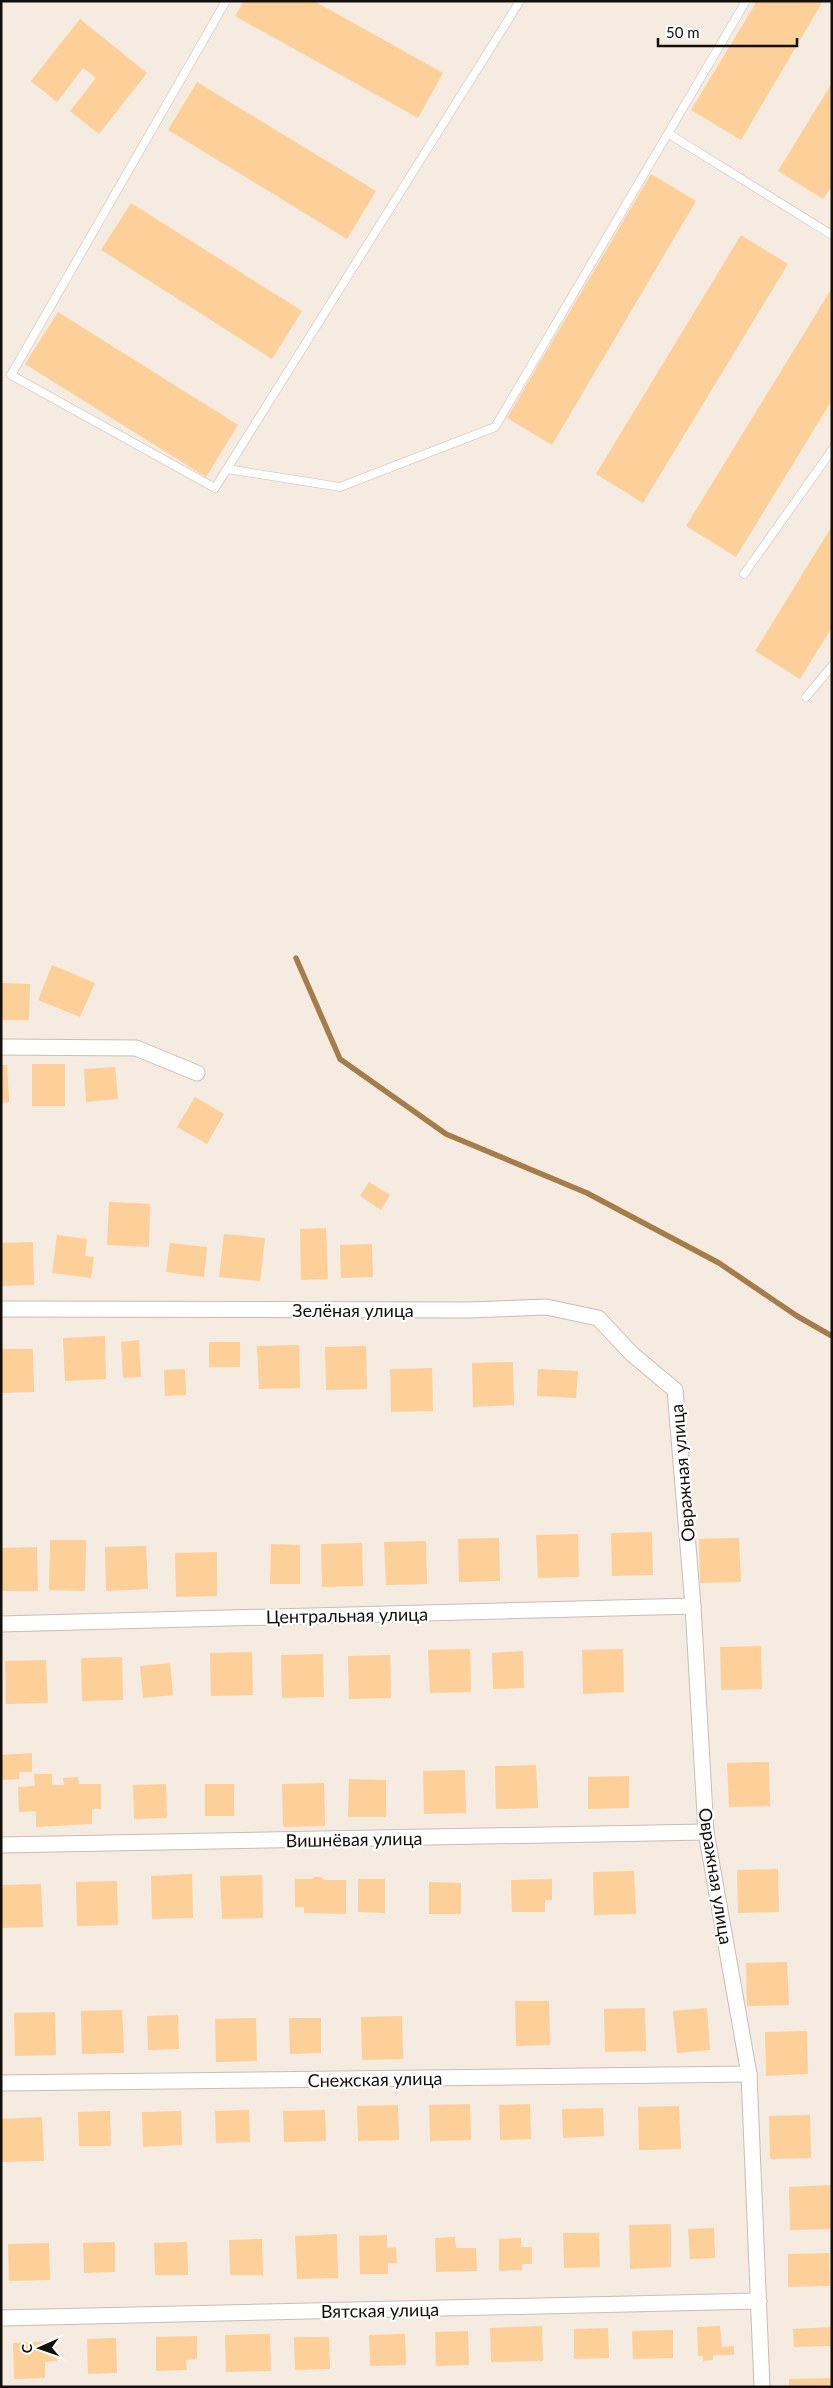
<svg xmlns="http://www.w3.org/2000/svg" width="833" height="2388" font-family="Lato,sans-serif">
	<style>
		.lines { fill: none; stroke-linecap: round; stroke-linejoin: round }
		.stream { stroke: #a57d4b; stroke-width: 5.5 }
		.building { fill: #fdd099 }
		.service-casing { stroke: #c8beb3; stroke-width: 9 }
		.minor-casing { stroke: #c8beb3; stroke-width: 17 }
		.service { stroke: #fff; stroke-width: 8 }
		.minor { stroke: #fff; stroke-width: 15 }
		.labels { text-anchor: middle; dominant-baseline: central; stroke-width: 4.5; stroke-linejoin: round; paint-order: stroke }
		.street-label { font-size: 18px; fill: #13100c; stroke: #fff }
	</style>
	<rect width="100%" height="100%" fill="#f5ebe0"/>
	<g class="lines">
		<polyline class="stream" points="296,958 340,1059 446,1134 587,1193 719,1263 797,1316 832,1336"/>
	</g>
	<g class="building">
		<polygon points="244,1 314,1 443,73 418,118 235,16"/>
		<polygon points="757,1 823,1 741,140 691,110"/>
		<polygon points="80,19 147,73 99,134 70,111 96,78 83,68 57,102 31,81"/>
		<polygon points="197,82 376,191 347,239 168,130"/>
		<polygon points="832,83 832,186 823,199 778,171"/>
		<polygon points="651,174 696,201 552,445 507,418"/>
		<polygon points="131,203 302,311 272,359 101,250"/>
		<polygon points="741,235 788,264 643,503 596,474"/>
		<polygon points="832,288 832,400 736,557 686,526"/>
		<polygon points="58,312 238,425 206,477 25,364"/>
		<polygon points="832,526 832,627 800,679 755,651"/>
		<polygon points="52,965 95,983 80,1017 38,1000"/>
		<polygon points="1,983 30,984 29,1020 1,1020"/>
		<rect x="32" y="1064" width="33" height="42"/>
		<polygon points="1,1065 7,1065 9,1102 1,1103"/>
		<polygon points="115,1067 118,1099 86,1102 84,1069"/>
		<polygon points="195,1097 224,1114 207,1144 177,1127"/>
		<polygon points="369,1182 390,1195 381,1210 360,1196"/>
		<polygon points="109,1202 150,1204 149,1247 107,1245"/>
		<polygon points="326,1228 328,1279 301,1280 300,1229"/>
		<polygon points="224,1234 265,1238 260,1281 219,1277"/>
		<polygon points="57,1235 87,1239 85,1256 94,1257 91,1278 52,1273"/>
		<polygon points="33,1242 34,1285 1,1286 1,1243"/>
		<polygon points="170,1243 207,1247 204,1277 166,1272"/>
		<polygon points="372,1244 373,1277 341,1278 340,1245"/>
		<polygon points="105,1336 106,1379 65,1381 63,1338"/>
		<polygon points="139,1340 141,1377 123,1378 121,1342"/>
		<rect x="209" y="1342" width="31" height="25"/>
		<polygon points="299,1345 300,1388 259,1389 257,1346"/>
		<polygon points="366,1346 367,1389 326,1390 325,1347"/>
		<polygon points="1,1349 33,1349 34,1392 1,1393"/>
		<polygon points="513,1362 514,1405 473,1407 472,1363"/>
		<polygon points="432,1368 433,1411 391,1412 390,1369"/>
		<polygon points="185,1369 186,1395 165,1396 164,1370"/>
		<polygon points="538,1369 578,1371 576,1398 537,1396"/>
		<polygon points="652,1532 653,1575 612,1576 611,1533"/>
		<polygon points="578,1534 579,1577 538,1578 536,1535"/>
		<polygon points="499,1538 500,1581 459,1582 458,1539"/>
		<polygon points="739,1538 741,1582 700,1583 699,1539"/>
		<polygon points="50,1540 86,1540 85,1591 49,1590"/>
		<polygon points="426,1541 427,1584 386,1585 384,1542"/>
		<polygon points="362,1543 363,1586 322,1587 321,1544"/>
		<polygon points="271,1544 300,1545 300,1584 270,1584"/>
		<polygon points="146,1546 148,1589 106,1591 105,1547"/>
		<polygon points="37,1547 38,1591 1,1591 1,1548"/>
		<polygon points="217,1552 217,1596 176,1597 175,1553"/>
		<polygon points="761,1646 762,1689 721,1690 720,1647"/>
		<polygon points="470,1649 471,1692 430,1693 428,1650"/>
		<polygon points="623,1649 624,1692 583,1694 582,1650"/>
		<polygon points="523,1651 524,1688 493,1689 492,1653"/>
		<polygon points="252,1652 253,1695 211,1696 210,1653"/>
		<polygon points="323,1654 324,1697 282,1698 281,1655"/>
		<polygon points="390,1655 391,1698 349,1699 348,1656"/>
		<polygon points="122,1657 123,1700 82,1701 81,1658"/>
		<polygon points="46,1660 48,1703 6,1704 5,1661"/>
		<polygon points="170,1663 173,1695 143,1698 140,1666"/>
		<polygon points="32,1753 32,1772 19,1772 19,1779 1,1780 1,1755"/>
		<polygon points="769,1762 770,1806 729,1807 727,1763"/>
		<polygon points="536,1765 538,1808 496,1809 495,1766"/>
		<polygon points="465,1770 466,1813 424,1814 423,1771"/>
		<polygon points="34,1774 52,1774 52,1785 64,1785 63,1778 78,1777 79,1784 101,1784 101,1809 92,1809 92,1824 36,1827 36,1811 19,1812 18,1787 35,1786"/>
		<polygon points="629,1776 629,1808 588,1809 588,1777"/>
		<polygon points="349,1779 386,1780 386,1817 348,1817"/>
		<polygon points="324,1783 325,1826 283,1827 282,1784"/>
		<polygon points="166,1784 167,1818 134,1819 133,1785"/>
		<rect x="205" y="1784" width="29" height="32"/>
		<polygon points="778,1869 779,1912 738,1913 737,1870"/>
		<polygon points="634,1871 636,1914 594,1915 593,1872"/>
		<polygon points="192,1874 193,1918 152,1919 151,1876"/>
		<polygon points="262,1875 263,1918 222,1919 220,1876"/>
		<polygon points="314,1877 321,1877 324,1880 346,1880 346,1914 304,1913 304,1907 295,1907 295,1879 312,1879"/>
		<polygon points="358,1879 385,1879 385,1913 358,1912"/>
		<polygon points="552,1879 552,1900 545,1900 545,1912 512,1912 511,1880"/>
		<polygon points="117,1881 118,1925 77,1926 76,1882"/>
		<polygon points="429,1882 461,1883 461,1914 429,1914"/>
		<polygon points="41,1884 43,1927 1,1928 1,1885"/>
		<polygon points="787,1962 789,2005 747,2006 746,1963"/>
		<polygon points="515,2001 549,2001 550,2045 516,2046"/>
		<polygon points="645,2008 646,2051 605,2052 604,2009"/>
		<polygon points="707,2008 710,2050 677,2053 673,2011"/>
		<polygon points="122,2010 124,2053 82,2054 81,2011"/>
		<polygon points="55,2012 56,2055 15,2056 14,2013"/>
		<polygon points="178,2015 179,2049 148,2050 147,2016"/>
		<polygon points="402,2016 403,2059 362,2060 361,2017"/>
		<polygon points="256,2018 257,2061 216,2062 215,2019"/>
		<polygon points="289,2018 321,2018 321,2053 290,2054"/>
		<polygon points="807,2031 808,2074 766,2076 765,2032"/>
		<polygon points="470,2104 471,2140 430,2141 429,2105"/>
		<polygon points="530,2104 531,2139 500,2140 499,2105"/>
		<polygon points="398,2105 399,2140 358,2141 357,2106"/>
		<polygon points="679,2106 681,2149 639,2150 638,2107"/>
		<polygon points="603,2108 604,2136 563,2138 562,2109"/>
		<polygon points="249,2110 250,2142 216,2143 215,2111"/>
		<polygon points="325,2110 326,2141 284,2142 283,2111"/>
		<polygon points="110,2111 111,2146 79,2146 78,2112"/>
		<polygon points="181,2111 182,2145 143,2147 142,2112"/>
		<polygon points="810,2115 811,2158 770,2159 769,2116"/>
		<polygon points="42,2117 44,2161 2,2162 1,2119"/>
		<polygon points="831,2185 832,2229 790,2230 789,2187"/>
		<polygon points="671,2224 671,2267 630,2269 629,2225"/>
		<polygon points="714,2228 715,2258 690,2259 688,2229"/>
		<polygon points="563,2233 599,2233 600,2267 564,2268"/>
		<polygon points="337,2234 338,2278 297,2279 295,2236"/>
		<polygon points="387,2235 387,2248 396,2247 397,2263 388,2263 388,2274 360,2274 359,2236"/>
		<polygon points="455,2237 456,2248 476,2248 477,2271 436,2272 435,2238"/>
		<polygon points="521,2238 521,2247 532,2247 532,2264 522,2264 522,2270 499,2271 499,2239"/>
		<polygon points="262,2239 263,2275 230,2275 229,2240"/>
		<polygon points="115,2242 115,2272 84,2273 83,2243"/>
		<polygon points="187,2242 188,2275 155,2275 154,2243"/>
		<polygon points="49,2243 50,2280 9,2281 8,2244"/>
		<polygon points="829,2253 830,2286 788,2287 788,2254"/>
		<polygon points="542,2326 543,2361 491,2362 490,2328"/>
		<polygon points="720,2326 722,2347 734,2346 734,2355 713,2355 713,2360 703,2361 703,2356 698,2356 697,2327"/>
		<polygon points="832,2327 832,2346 794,2347 793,2329"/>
		<polygon points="608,2328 609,2358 574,2359 574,2329"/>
		<polygon points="673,2330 673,2358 633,2359 632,2331"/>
		<polygon points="468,2331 469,2365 436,2366 435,2332"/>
		<polygon points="270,2334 271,2371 226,2372 225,2335"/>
		<polygon points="405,2334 406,2365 370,2366 369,2335"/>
		<polygon points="197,2336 197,2359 186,2360 187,2370 156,2371 156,2337"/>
		<polygon points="294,2337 329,2337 330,2369 295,2370"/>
		<polygon points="116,2338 117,2373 88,2374 87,2339"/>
		<polygon points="56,2341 57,2361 45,2362 45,2378 14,2379 13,2343"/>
		<polygon points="832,2378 832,2387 789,2387 789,2379"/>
	</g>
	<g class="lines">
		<g class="service-casing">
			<g id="service">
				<polyline points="226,1 11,375 215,488 520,1"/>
				<polyline points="669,134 832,235"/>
				<polyline points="227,469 340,487 495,427 746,1"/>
				<polyline points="744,574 832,450"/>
				<polyline points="806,697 832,666"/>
			</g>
		</g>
		<g class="minor-casing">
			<g id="minor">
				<polyline points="1,1047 136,1048 197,1073"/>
				<polyline points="1,1309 468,1310 546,1307 598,1318 632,1354 675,1390 693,1606 706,1832 749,2074 762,2387"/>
				<polyline points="1,1624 693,1606"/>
				<polyline points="1,1845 706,1832"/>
				<polyline points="1,2083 749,2074"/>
				<polyline points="1,2318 759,2301"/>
			</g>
		</g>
		<use href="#service" class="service"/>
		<use href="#minor" class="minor"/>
	</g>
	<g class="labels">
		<g class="street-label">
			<text x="353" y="1310">Зелёная улица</text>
			<text transform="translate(682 1473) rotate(-95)">Овражная улица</text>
			<text transform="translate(347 1615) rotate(-1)">Центральная улица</text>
			<text transform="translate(354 1839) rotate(-1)">Вишнёвая улица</text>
			<text transform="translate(716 1876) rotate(81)">Овражная улица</text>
			<text transform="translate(375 2079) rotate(-1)">Снежская улица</text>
			<text transform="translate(380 2310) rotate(-1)">Вятская улица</text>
		</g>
	</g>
	<rect width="833" height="2388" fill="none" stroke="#13100c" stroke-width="5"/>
	<g transform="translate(40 2348) rotate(268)" stroke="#ffffff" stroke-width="4" paint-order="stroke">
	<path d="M0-4L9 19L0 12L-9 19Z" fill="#13100c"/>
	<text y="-8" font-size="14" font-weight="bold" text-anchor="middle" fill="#13100c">С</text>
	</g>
	<path d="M658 38v8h139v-8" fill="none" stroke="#13100c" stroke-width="2.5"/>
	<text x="666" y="38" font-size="15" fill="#13100c" stroke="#ffffff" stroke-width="4" paint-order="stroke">50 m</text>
</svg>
